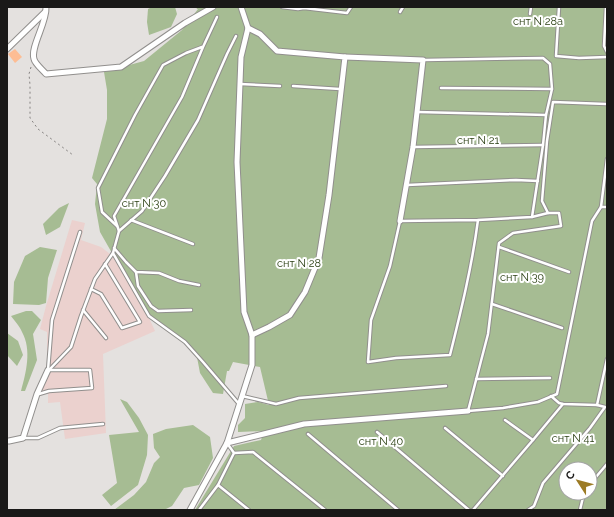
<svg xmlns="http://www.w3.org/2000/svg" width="614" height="517" font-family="Raleway,sans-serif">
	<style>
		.industrial { fill: #ebd1ce }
		.green { fill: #a6bc93; fill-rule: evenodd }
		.building { fill: #fdbd94 }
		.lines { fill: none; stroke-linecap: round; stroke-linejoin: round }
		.lane-casing { stroke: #918f8d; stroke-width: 4.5 }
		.street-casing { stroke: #918f8d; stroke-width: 7 }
		.path { stroke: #858281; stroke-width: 1; stroke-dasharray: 2 3; stroke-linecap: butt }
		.lane { stroke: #fff; stroke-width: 2.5 }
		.street { stroke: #fff; stroke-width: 5 }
		.labels { text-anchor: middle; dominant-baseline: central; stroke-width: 4; stroke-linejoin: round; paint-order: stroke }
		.park-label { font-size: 11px; fill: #2a3f12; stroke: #fff }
	</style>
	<rect width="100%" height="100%" fill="#e4e1df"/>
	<polygon class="industrial" points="72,220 85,223 81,240 101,247 114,257 149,318 155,331 103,354 106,433 65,439 60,402 48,403 48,393 39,396 42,389 47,365 47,332 40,329 46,306"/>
	<g class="green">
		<polygon points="152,7 175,7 177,14 171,27 149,35 147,22 148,9"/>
		<path d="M196,7h411v503h-412l39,-64 27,-6 3,-9 -26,1v-7l7,-7v-14l13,-2 11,3 -9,-38 -27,-5 -4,9h-2l-4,23 -10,-1 -13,-20 -4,-21 -47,-34 -49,-86 -5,-28 2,-20 -5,-6 15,-59v-29l-3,-18 40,-11 38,-31 16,-21h-1zM566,469h24v24h-24z"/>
		<polygon points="69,203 60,227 46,235 43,224 59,208"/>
		<polygon points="40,247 57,250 48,278 46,303 39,305 13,304 14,282 25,256"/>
		<path d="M26,311h6l9,9 -8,14 4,26 -12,31h-4c5,-18 11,-41 1,-59 -2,-5 -7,-11 -11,-16z"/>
		<polygon points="7,333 18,341 23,355 17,366 7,355"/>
		<polygon points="120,399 127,402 139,418 148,435 147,455 138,485 111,506 102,495 117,483 109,435 139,432"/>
		<polygon points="193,425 210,437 213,458 199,485 184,488 172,506 164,510 114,510 134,495 146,482 154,463 160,457 154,448 153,434 166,429"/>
	</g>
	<polygon class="building" points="15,49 22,57 15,63 8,54"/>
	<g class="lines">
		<g class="lane-casing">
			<g id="lane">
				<polyline points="282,7 298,9 304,8 347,13 351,7"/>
				<polyline points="559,7 556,56 579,58 607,57"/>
				<polyline points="606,7 604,46 607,52"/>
				<polyline points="400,12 403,7"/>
				<polyline points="530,14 531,7"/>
				<polyline points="424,60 543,58 550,64 552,89 546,115 543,145 532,217"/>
				<polyline points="240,84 280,86"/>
				<polyline points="293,86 340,89"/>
				<polyline points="441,88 552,89"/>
				<polyline points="606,104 553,102 547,141 542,201 548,213 559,213 561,226 513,233 499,243 488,334 468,411 503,408 538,402 557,394 592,221 601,207 607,207"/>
				<polyline points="417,112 546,115"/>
				<polyline points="414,147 543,145"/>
				<polyline points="407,185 516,180 538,181"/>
				<polyline points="601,207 607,159"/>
				<polyline points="131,220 193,244"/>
				<path d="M478,220c-6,46 -17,91 -28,135l-54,3 -28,4 3,-42 19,-54 10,-45 78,-1 54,-3 16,-4"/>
				<polyline points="117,226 102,212 98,188 135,115 163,65 186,53 202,47"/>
				<polyline points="119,231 114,216 182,97 203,47 217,17"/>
				<polyline points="499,247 569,272"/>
				<polyline points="114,248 126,262 136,272 159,273 179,281 199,285"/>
				<polyline points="113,253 149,316 185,342 203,362 239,404"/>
				<polyline points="136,272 138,286 151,306 158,311 191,310"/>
				<polyline points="91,289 101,294 122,328 140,322 105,264"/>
				<polyline points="492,304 562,328"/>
				<polyline points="83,310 106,338"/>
				<polyline points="48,370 52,320 80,232"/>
				<polyline points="49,370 71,347 81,316 95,279 113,253 119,231 142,211 165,176 198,120 227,54 236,36"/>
				<polyline points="476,379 550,378"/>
				<polyline points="39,394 49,391 92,388 90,370 49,370"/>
				<polyline points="242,396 276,404 299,398 446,386"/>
				<polyline points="597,405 607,359"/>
				<polyline points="445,428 503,476"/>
				<polyline points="377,432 469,510"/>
				<polyline points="308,434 398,510"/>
				<polyline points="23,438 38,438 60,428 103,424"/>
				<polyline points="533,440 563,404"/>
				<polyline points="234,453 253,452 325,510"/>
				<polyline points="590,484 607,464"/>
				<polyline points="218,485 249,510"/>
				<polyline points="199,510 218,485 234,453 227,443"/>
				<polyline points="473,510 533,440 505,420"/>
				<polyline points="528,510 534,506 543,483 590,428 605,407 597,405 563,404 559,403 551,396"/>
				<polyline points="580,510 584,493"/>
			</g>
		</g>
		<g class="street-casing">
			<g id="street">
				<path d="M46,7c1,16 -16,40 -12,52 1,5 9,11 12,15l75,-7 64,-44 28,-16"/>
				<polyline points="248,28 260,34 277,51 345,57 329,195 319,258 305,292 290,315 269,327 252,335"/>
				<polyline points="7,49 45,12"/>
				<polyline points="345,57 423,60 413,147 400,221"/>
				<polyline points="7,441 9,441 23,438 37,394 48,370"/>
				<polyline points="227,443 304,424 468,411"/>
				<polyline points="190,510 227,443 252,365 252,335 244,312 237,162 241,57 248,28 241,7"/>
			</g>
		</g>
		<polyline class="path" points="31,67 29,74 30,85 30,118 38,129 73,155"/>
		<use href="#lane" class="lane"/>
		<use href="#street" class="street"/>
	</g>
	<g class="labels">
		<g class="park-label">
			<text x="538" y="21">снт N 28а</text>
			<text x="478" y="140">снт N 21</text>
			<text x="144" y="203">снт N 30</text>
			<text x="299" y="263">снт N 28</text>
			<text x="522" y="277">снт N 39</text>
			<text x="573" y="438">снт N 41</text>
			<text x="381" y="441">снт N 40</text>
		</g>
	</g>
	<rect width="614" height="517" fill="none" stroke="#1a1918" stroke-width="16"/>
	<g transform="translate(578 481) rotate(306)"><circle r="19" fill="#ffffff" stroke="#a3a3a3"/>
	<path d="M0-3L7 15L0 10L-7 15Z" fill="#9c7b25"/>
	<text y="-6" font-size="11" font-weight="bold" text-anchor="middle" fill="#1a1918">С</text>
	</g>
</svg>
